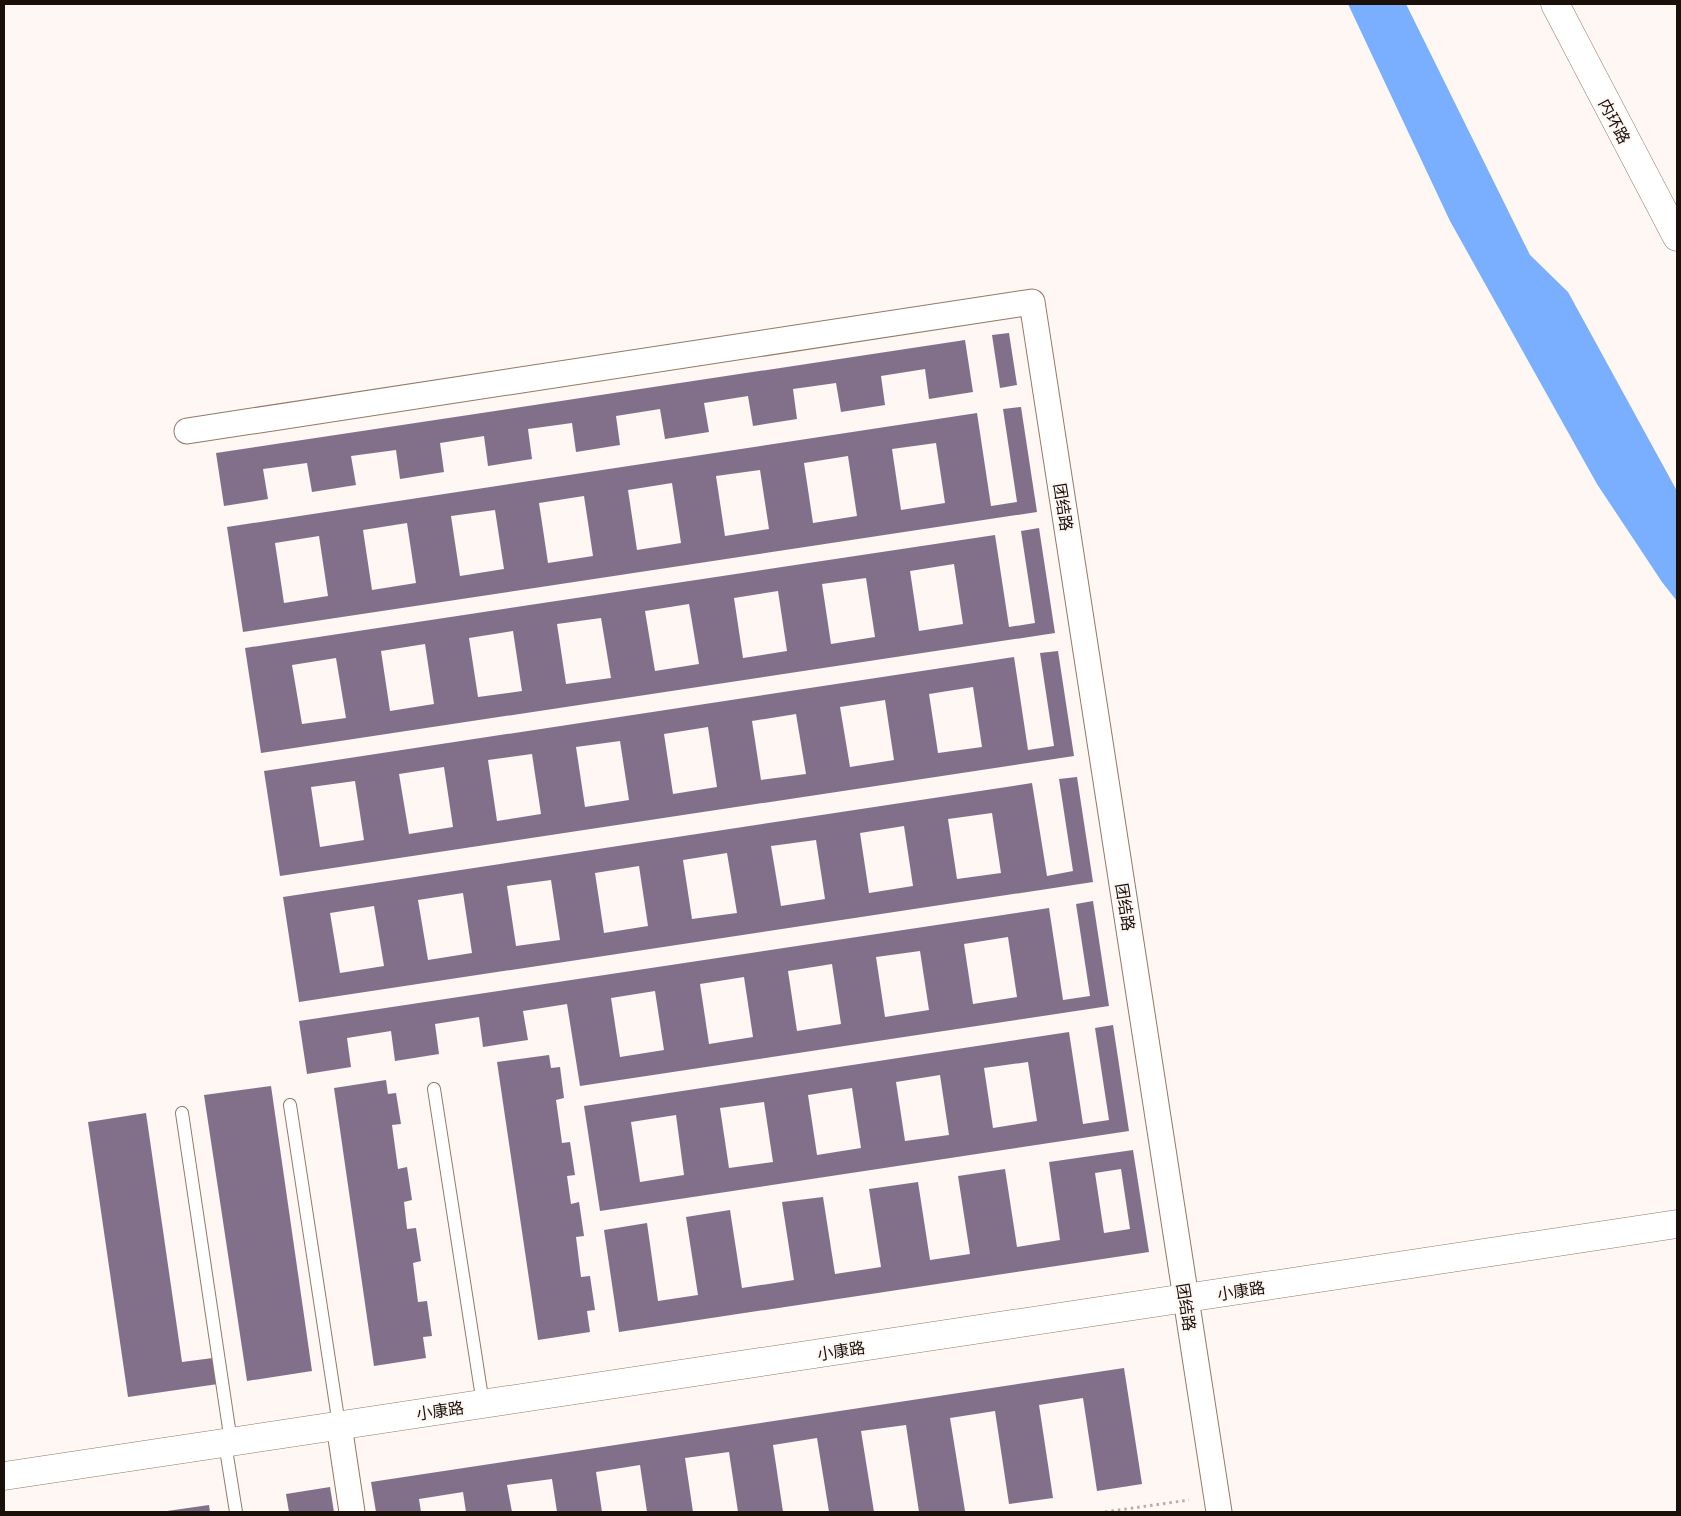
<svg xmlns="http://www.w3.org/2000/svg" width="1681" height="1516" font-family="'Exo 2','Noto Sans SC',sans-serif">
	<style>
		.water { fill: #79affe }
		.building { fill: #82708b; fill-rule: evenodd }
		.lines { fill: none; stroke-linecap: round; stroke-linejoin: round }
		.lane-casing { stroke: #957766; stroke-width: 14 }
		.street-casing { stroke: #957766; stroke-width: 27 }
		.secondary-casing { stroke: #957766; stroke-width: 29 }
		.path { stroke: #b7afaa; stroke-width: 3; stroke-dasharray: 2.5 4; stroke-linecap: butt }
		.lane { stroke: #fff; stroke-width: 12 }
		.street { stroke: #fff; stroke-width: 25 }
		.secondary { stroke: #fff; stroke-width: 28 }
		.labels { text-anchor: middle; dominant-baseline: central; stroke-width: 4.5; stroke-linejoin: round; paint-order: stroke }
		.street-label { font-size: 16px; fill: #1a0f09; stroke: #fef7f3 }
	</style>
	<rect width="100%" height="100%" fill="#fef7f3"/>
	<polygon class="water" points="1348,4 1406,4 1530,255 1568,292 1677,491 1677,601 1662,582 1597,484 1450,221"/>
	<g class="building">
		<polygon points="1009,333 1017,385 1000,388 992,335"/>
		<polygon points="965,340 973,392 929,399 925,369 881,376 885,405 841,412 836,383 793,389 797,419 753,426 748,396 704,403 709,432 665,439 660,409 616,416 620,445 576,452 572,423 528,429 532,459 488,466 484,436 440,443 444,472 400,479 396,450 351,456 356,485 312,492 307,463 263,469 268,499 224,506 216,453"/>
		<path d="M1021,407l16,105 -794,120 -16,-105 750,-114 14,93 26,-4 -14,-93zM936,443l9,60 -44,7 -9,-61zM848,456l9,60 -44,7 -9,-60zM760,470l9,59 -44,7 -9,-60zM672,483l9,60 -44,7 -9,-60zM584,496l9,60 -45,7 -9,-60zM495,510l9,59 -44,7 -9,-60zM407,523l9,60 -44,7 -9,-60zM319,536l9,60 -44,7 -9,-60z"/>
		<path d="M1039,528l16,105 -794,120 -16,-105 750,-113 14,92 26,-4 -14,-92zM954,564l9,60 -44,7 -9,-60zM866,578l9,59 -44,7 -9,-60zM778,591l9,60 -44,7 -9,-60zM689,604l10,60 -44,7 -10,-60zM601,618l10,60 -45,6 -9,-60zM513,631l9,60 -44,6 -9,-59zM425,644l9,60 -44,7 -9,-60zM336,658l10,60 -44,6 -10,-59z"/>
		<path d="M1058,651l16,105 -794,120 -16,-105 750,-114 14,93 26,-4 -14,-93zM973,687l9,60 -44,6 -9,-59zM885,700l9,60 -44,7 -10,-60zM796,714l10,60 -45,6 -9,-59zM708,727l9,60 -44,7 -9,-60zM620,741l9,59 -44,7 -9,-60zM532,754l9,60 -44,7 -9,-61zM444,767l9,60 -44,7 -10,-60zM355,781l9,59 -44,7 -9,-60z"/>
		<path d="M1077,777l16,105 -794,120 -16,-105 749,-114 15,93 26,-5 -14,-92zM992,813l9,60 -44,6 -9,-60zM904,826l9,60 -44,7 -9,-60zM816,840l9,59 -44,7 -10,-60zM727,853l10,60 -45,6 -9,-59zM639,866l9,60 -44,7 -9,-60zM551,880l9,60 -44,6 -9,-60zM463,893l9,60 -44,7 -10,-60zM374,906l10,60 -44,7 -10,-60z"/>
		<path d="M1093,901l16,105 -529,80 -13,-82 -44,7 5,29 -45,7 -4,-30 -44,7 4,30 -44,7 -4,-30 -44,7 4,29 -44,7 -8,-53 750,-113 14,92 27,-4 -14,-92zM1008,937l9,60 -44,7 -9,-60zM920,951l9,59 -44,7 -9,-60zM832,964l9,60 -44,7 -9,-60zM744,977l9,60 -44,7 -9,-60zM655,991l9,59 -44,7 -9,-59z"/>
		<path d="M1113,1025l16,106 -529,80 -16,-105 485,-74 14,92 26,-4 -14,-92zM1028,1062l9,59 -44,7 -9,-60zM940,1075l9,60 -44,6 -9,-59zM852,1088l9,60 -44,7 -9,-60zM764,1102l9,60 -44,6 -9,-60zM676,1115l8,60 -44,7 -9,-60z"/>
		<polygon points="549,1055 551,1068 560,1067 564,1098 556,1100 562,1143 570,1142 575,1175 567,1176 571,1204 579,1202 584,1236 576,1237 581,1277 590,1276 595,1310 587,1311 590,1332 538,1340 497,1062"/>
		<polygon points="386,1080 388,1094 396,1093 401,1124 392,1125 398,1169 407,1167 412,1200 404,1202 407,1229 416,1228 421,1261 413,1263 418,1302 427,1301 432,1336 423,1337 426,1358 374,1366 334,1088"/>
		<polygon points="271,1086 312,1371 247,1381 204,1095"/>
		<polygon points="146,1113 182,1362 213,1358 218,1384 128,1397 88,1122"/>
		<path d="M1133,1150l16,102 -530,80 -15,-102 43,-7 11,78 40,-6 -12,-78 44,-7 12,78 52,-8 -12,-78 41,-5 12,77 46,-7 -12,-78 49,-7 12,78 40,-6 -12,-78 47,-7 12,78 43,-7 -11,-78zM1121,1169l9,60 -26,4 -9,-60z"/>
		<polygon points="1124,1368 1142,1484 1097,1491 1083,1398 1039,1405 1053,1498 1009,1504 995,1411 950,1418 965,1511 919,1512 906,1425 861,1431 874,1512 829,1512 817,1438 773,1445 783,1512 738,1512 729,1452 685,1458 693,1512 647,1512 640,1465 596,1472 602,1512 557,1512 552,1479 507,1485 512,1512 466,1512 463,1492 419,1499 421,1512 376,1512 371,1482"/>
		<polygon points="330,1487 334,1512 289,1512 286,1494"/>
		<polygon points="209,1505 210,1512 167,1512 167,1511"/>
	</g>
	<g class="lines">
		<g class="lane-casing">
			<g id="lane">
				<polyline points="434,1089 483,1404"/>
				<polyline points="290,1105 339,1425"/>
				<polyline points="182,1113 231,1442"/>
				<polyline points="225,1443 236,1512"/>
			</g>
		</g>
		<g class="street-casing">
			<g id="street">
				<polyline points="187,431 1032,302 1219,1512"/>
				<polyline points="339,1425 352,1512"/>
			</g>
		</g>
		<g class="secondary-casing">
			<g id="secondary">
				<polyline points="1555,4 1677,237"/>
				<polyline points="4,1476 1677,1224"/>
			</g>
		</g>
		<polyline class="path" points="1105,1512 1189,1500"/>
		<use href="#lane" class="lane"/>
		<use href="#street" class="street"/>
		<use href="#secondary" class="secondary"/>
	</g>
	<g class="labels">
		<g class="street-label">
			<text transform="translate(1615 121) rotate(62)">内环路</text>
			<text transform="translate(1064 507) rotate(81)">团结路</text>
			<text transform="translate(1126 907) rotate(81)">团结路</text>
			<text transform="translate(1241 1290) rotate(-9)">小康路</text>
			<text transform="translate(1187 1307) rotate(81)">团结路</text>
			<text transform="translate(841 1350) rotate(-9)">小康路</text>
			<text transform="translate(440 1410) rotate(-8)">小康路</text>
		</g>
	</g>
	<rect width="1681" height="1516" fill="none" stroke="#1a0f09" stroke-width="10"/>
</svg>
